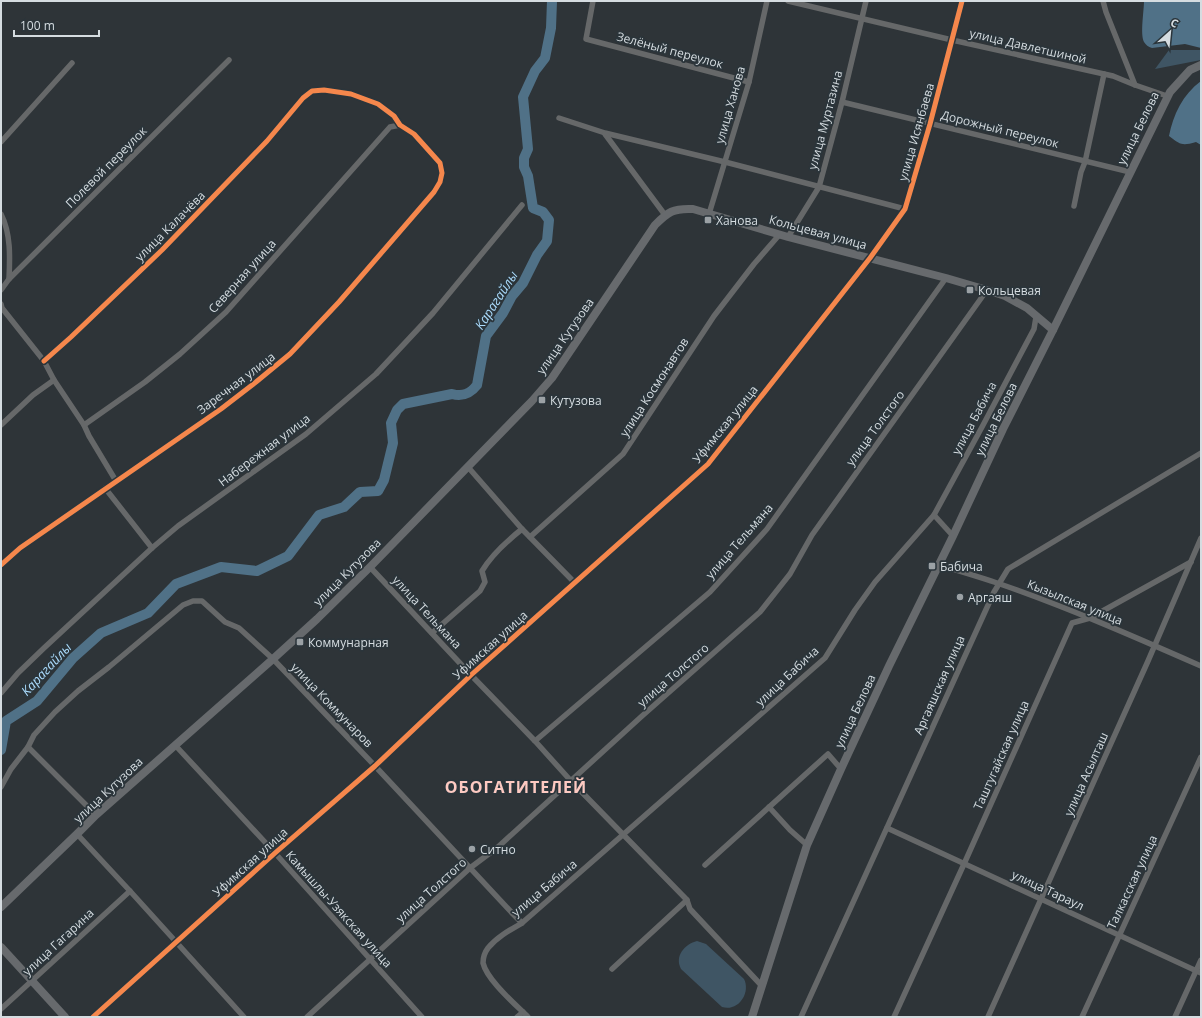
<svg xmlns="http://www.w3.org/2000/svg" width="1202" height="1018" font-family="'Open Sans',sans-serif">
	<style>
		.green { fill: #3f5564 }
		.water { fill: #507187 }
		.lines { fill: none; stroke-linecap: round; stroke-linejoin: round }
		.river { stroke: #507187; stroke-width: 10 }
		.street { stroke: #666869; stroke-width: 5.5 }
		.secondary { stroke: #676a6d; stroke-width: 8 }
		.cycleway-casing { stroke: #2b353b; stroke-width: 8 }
		.cycleway { stroke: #f5874c; stroke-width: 5 }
		.poi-dot { fill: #9ba1a5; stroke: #2b353b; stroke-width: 1.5 }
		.labels { text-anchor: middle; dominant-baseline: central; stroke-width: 3.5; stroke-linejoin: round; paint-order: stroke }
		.street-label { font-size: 12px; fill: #d5dce0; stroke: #2b353b }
		.poi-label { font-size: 12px; fill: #d5dce0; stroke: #2b353b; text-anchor: start }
		.water-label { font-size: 13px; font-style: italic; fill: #abdbfc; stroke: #2b353b }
		.district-label { font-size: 16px; font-weight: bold; letter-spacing: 1px; fill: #fdcac2; stroke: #2b353b }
	</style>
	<rect width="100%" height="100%" fill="#2e3438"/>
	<g class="green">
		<polygon points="1169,50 1201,50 1201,60 1155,69"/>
		<path d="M697,941l9,3 38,35c7,14 -6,33 -22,28l-41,-38c-7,-13 4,-25 16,-28z"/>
	</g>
	<g class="water">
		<path d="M1144,1h57v47l-16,-4 -33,4c-4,-1 -6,-3 -8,-6 -4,-8 0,-31 0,-41z"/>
		<path d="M1201,81v64l-5,-3c-14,4 -15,3 -27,-6 4,-21 14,-42 32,-55z"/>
	</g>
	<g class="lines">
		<path class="river" d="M1,750l5,-29 31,-20 36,-43 28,-25 47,-20 28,-29 45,-17 36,4 31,-15 31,-41 25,-8 16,-15 18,-1 6,-11 9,-37 -2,-20 6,-13 6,-6 49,-10c11,3 18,0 25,-9l9,-49 17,-23 9,-17 11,-13 14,-28 10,-14 2,-21 -6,-8 -10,-4 -5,-32 -4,-9v-9l4,-9 -5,-52 12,-26 10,-13 6,-30 1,-27"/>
		<g class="street">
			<polyline points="593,1 586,39 749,82"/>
			<polyline points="788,1 952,40 1113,76 1135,85 1167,96"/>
			<polyline points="1103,1 1106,12 1135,85"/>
			<polyline points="842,102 1130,172"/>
			<polyline points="559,118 605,133 725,162 905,209"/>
			<polyline points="605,134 665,215"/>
			<polyline points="1,142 72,63"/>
			<polyline points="1074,206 1081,172 1085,162 1104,74"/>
			<path d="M1,214c10,20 9,43 8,65"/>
			<polyline points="709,214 749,82 767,1"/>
			<polyline points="788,237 819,187 842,102 866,1"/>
			<polyline points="1,290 9,279 229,60"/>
			<polyline points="1,304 2,308 44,361 54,380 84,425 89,436 116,481"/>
			<polyline points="1,425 33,395 54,380"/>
			<polyline points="84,425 145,382 180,354 226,312 390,127 400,125"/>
			<polyline points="468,467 522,529 574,582"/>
			<polyline points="105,488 152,548"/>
			<polyline points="934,515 953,536"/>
			<polyline points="530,537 623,454 714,316 754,264 780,234"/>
			<polyline points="1,565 20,548 221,409 256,382 290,354 339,302 434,192 440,182 442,173 440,163 414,134 400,125 394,116 378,104 351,94 324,90 312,91 303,98 267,141 162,250 71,337 44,361"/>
			<path d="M939,565c20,6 41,12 61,19 69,24 135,53 201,82"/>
			<polyline points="370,567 471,675 535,741 571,781 687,900 690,909 761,985"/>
			<path d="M432,633l48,-42 5,-9 -3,-11c10,-17 25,-30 40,-42"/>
			<polyline points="1,693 18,673 44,648 152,548 178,526 306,434 376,374 433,313 522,205"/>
			<polyline points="535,741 710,592 767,529 946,278"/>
			<polyline points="175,745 275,853 422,1017"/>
			<polyline points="28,747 96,815"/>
			<polyline points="1,787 11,769 28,747 34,735 55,712 78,691 109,667 183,605 193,601 202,601 225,622 239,628 273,659 375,766 513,914 522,923"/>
			<polyline points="769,807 790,830 807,845"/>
			<polyline points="887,828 1201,973"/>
			<polyline points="77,834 130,891 244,1017"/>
			<polyline points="705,865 828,754 841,769"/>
			<polyline points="612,969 687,900"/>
			<polyline points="1,1009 130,891"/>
			<polyline points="93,1017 275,853 375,766 471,675 708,464 870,258 905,209 930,124 962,1"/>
			<polyline points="307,1017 470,868 498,847 642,716 760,612 790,574 812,535 987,290"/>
			<polyline points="517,1017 523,1012"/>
			<path d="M528,1017c-13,-13 -41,-37 -45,-54 0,-5 2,-11 5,-15 9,-11 22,-18 34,-25l303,-265 30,-48 20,-28 59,-67 48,-88 52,-98 2,-12"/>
			<polyline points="801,1017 994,592 1008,569 1201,453"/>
			<polyline points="894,1017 964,864 1072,623 1090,618 1191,562"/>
			<polyline points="988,1017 1148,661 1201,538"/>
			<polyline points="1082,1017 1201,757"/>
			<polyline points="1175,1017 1201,960"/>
		</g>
		<g class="secondary">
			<path d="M1,907l76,-73 19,-19 177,-156 44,-40 53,-52 162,-166 20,-23 103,-153c13,-13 18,-17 38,-16l95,28 158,41 41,12 18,6 22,12 26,22"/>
			<polyline points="1,947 65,1017"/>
			<polyline points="752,1017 807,845 841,769 889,666 953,536 1003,429 1053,330 1170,92 1190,70 1201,65"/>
		</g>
		<g class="cycleway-casing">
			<g id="cycleway">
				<polyline points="1,565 20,548 221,409 256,382 290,354 339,302 434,192 440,182 442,173 440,163 414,134 400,125 394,116 378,104 351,94 324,90 312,91 303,98 267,141 162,250 71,337 44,361"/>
				<polyline points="93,1017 275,853 375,766 471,675 708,464 870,258 905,209 930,124 962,1"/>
			</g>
		</g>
		<use href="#cycleway" class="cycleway"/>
	</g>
	<g class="poi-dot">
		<rect x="704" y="216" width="8" height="8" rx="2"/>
		<rect x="966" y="286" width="8" height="8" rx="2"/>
		<rect x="538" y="396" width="8" height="8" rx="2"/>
		<rect x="928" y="562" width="8" height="8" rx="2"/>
		<circle cx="960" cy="597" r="4"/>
		<rect x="296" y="638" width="8" height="8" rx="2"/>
		<circle cx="472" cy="849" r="4"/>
	</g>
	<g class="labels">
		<g class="street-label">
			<text transform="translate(1028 46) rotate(13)">улица Давлетшиной</text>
			<text transform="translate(670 50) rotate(15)">Зелёный переулок</text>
			<text transform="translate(730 105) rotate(-74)">улица Ханова</text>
			<text transform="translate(825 120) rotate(-75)">улица Муртазина</text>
			<text transform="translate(1138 128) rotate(-64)">улица Белова</text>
			<text transform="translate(1000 129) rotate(14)">Дорожный переулок</text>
			<text transform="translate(916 132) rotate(-74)">улица Исянбаева</text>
			<text transform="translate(106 167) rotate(-45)">Полевой переулок</text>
			<text transform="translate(170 226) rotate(-45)">улица Калачёва</text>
			<text transform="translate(818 232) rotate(15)">Кольцевая улица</text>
			<text transform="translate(242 276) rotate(-48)">Северная улица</text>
			<text transform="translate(565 336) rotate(-55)">улица Кутузова</text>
			<text transform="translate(236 383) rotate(-37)">Заречная улица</text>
			<text transform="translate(654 387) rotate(-57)">улица Космонавтов</text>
			<text transform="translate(974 418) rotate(-62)">улица Бабича</text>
			<text transform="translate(996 419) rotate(-64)">улица Белова</text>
			<text transform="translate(725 424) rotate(-51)">Уфимская улица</text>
			<text transform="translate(875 428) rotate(-54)">улица Толстого</text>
			<text transform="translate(264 450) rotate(-37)">Набережная улица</text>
			<text transform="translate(739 541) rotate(-49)">улица Тельмана</text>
			<text transform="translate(347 572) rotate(-45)">улица Кутузова</text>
			<text transform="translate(1075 602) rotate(22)">Кызылская улица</text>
			<text transform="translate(427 612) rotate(47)">улица Тельмана</text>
			<text transform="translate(490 645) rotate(-42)">Уфимская улица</text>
			<text transform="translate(673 675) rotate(-41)">улица Толстого</text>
			<text transform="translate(787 676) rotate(-43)">улица Бабича</text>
			<text transform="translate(939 685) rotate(-66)">Аргаяшская улица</text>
			<text transform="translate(332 705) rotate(46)">улица Коммунаров</text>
			<text transform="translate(855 711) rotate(-65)">улица Белова</text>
			<text transform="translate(1001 755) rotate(-66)">Таштугайская улица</text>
			<text transform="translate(1086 774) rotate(-66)">улица Асылташ</text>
			<text transform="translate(108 790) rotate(-43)">улица Кутузова</text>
			<text transform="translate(250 862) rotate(-42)">Уфимская улица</text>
			<text transform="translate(1132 882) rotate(-65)">Талкасская улица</text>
			<text transform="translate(544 888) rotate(-40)">улица Бабича</text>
			<text transform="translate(431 890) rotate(-42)">улица Толстого</text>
			<text transform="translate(1048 890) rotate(25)">улица Тараул</text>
			<text transform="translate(339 909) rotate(48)">Камышлы-Узякская улица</text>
			<text transform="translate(58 942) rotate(-43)">улица Гагарина</text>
		</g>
		<g class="poi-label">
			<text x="716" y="220">Ханова</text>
			<text x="978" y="290">Кольцевая</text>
			<text x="550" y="400">Кутузова</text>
			<text x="940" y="566">Бабича</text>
			<text x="968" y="597">Аргаяш</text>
			<text x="308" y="642">Коммунарная</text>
			<text x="480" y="849">Ситно</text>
		</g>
		<g class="water-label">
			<text transform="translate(496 300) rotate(-57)">Карагайлы</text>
			<text transform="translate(46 669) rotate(-47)">Карагайлы</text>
		</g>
		<g class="district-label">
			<text x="516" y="787">ОБОГАТИТЕЛЕЙ</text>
		</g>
	</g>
	<rect width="1202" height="1018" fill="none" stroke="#d5dce0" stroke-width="4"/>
	<g transform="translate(1170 32) rotate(27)" stroke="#2b353b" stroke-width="3" paint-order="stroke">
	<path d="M0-3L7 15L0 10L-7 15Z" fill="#d5dce0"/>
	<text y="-6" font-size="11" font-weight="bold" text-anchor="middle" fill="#d5dce0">С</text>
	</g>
	<path d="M14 30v6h85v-6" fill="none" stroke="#d5dce0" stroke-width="2"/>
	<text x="20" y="30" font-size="12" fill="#d5dce0" stroke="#2b353b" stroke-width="3" paint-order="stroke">100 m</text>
</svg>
